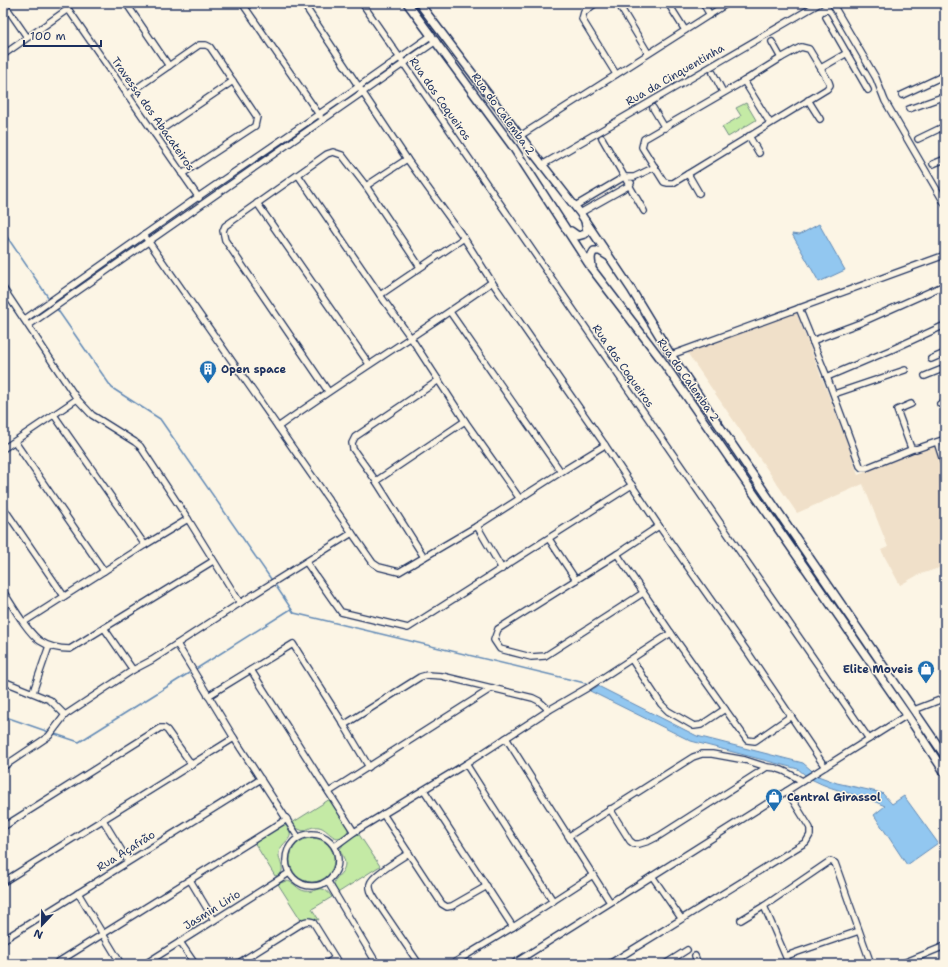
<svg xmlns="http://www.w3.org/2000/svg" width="948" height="967" font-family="'Shantell Sans',sans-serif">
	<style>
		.built { fill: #f0e0c9 }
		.green { fill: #c4eaa5; stroke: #708c82 }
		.water { fill: #92c7f0; stroke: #628ab6 }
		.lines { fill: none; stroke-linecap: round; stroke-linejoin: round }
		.stream { stroke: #628ab6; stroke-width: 1.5 }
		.minor-casing { stroke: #1b2f5e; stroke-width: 8 }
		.major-casing { stroke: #1b2f5e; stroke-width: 10 }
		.minor { stroke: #fcf5e5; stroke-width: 5.5 }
		.major { stroke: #fcf5e5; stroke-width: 7 }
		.labels { text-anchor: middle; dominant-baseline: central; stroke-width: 3; stroke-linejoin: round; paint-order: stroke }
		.street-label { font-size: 11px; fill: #1b2f5e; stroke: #fcf5e5 }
		.poi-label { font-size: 11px; font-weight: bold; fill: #1b2f5e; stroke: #fcf5e5; text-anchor: start }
	</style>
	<rect width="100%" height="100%" fill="#fcf5e5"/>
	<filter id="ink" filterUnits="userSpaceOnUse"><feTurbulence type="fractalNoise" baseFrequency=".025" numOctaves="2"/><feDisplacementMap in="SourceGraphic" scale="8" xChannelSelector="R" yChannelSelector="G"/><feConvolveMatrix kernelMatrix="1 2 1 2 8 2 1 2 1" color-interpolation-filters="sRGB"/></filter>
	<g filter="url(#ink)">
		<polygon class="built" points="796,312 847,442 858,475 935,444 945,475 945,566 918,575 900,585 881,550 888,547 863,484 797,513 686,351"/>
		<g class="green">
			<polygon points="746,103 756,120 728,137 722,127 741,116 736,108"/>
			<path d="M330,799l19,27c-1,4 -1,6 -4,9 -12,9 -16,-6 -26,-8 -6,-1 -11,2 -16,4l-9,-4 -2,-4z"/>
			<path d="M284,824c16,15 -3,16 -5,29 -1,9 10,20 -4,23l-21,-34z"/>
			<path d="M358,833l22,33 -44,28c-8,-17 8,-17 9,-30 0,-6 -4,-10 -5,-15l5,-7z"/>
			<circle cx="312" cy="860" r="22"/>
			<path d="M286,881c8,0 11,9 19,10 13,3 15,-10 27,6l-20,12 7,11 -9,-2 -9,2 -23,-36z"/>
		</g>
		<g class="water">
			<polygon points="819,224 845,270 819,282 792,234 799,235"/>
			<path d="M598,686l99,50 106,27 15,13 19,7 45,10 10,11 12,-8 34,47 -31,22 -33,-50 11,-9c-23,-11 -49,-14 -72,-26 -5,-2 -10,-7 -15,-11l-107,-28 -101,-50z"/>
		</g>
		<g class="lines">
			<g class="stream">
				<polyline points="3,231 48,297"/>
				<polyline points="57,309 112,388 160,419 271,579"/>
				<polyline points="276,586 294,613 589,684"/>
				<polyline points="196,669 291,609"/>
				<polyline points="3,716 49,732"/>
				<polyline points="55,734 79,742 189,673"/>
			</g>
			<g class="minor-casing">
				<g id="minor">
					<polyline points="64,3 199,198"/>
					<polyline points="126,3 169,66"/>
					<polyline points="242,3 320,116"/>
					<polyline points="303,3 407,159 464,238 492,282 605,445 659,526 749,654 825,767"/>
					<polyline points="362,3 869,739"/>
					<polyline points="596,3 584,12 582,19 616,74"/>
					<polyline points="618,3 648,53"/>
					<polyline points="668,3 685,30"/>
					<polyline points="703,3 710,15"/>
					<polyline points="832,3 876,78 885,101 945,204"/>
					<polyline points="3,5 9,11 27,37"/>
					<polyline points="826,17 868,90"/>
					<polyline points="772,42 781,58"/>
					<polygon points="801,47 809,49 829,82 830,85 827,89 673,183 668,183 664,182 642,147 644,139 744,81 781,58"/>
					<polyline points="3,55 68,9"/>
					<polyline points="821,68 847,53"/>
					<polyline points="713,73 723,92"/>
					<polyline points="744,81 770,123"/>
					<polyline points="127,95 199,45 206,45 210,47 257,117 255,126 182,174"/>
					<polyline points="902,95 945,75"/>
					<polyline points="808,100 820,119"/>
					<polyline points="653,108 665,128"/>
					<polyline points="909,109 945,96"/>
					<polyline points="155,134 233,81"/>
					<polyline points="520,136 728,3"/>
					<polyline points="749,136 759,153"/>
					<polyline points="602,138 644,211"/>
					<polyline points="918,139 945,126"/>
					<polyline points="933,164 945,159"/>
					<polyline points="542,165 820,3"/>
					<polyline points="688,174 699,193"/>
					<polyline points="298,175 380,295 411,338 465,421 520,499"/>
					<polyline points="366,186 407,159"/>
					<polyline points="257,203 369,364"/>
					<polyline points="575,206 624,177 634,177 655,167"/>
					<polyline points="580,213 630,185 631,183"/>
					<polyline points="144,235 373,563 379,567 399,572 477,526 561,472 605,445"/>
					<polyline points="3,288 77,399 92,415 135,442 140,446 188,519 240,603"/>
					<polyline points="380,295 464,238"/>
					<polyline points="799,308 827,377 860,466 862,468 866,468 913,449"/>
					<polyline points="450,312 561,472"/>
					<polyline points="25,319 198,197 338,101 432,35"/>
					<polyline points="29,325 436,41"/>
					<polyline points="812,341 860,323 945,285"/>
					<polyline points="671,355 945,255"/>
					<polyline points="931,359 945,353"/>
					<polyline points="925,376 945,368"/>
					<polyline points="827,377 893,349 945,325"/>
					<polyline points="328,391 225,240 223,231 225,226 327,154 333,152 342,155 366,186 420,267"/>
					<polyline points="834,394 905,370"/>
					<polyline points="911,404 897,410 911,448 916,449 945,439"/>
					<polyline points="940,404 945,402"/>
					<polyline points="54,415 145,545"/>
					<path d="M278,427c70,-50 144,-95 214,-145"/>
					<polyline points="15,442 104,571"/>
					<polyline points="937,442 945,467"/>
					<polyline points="3,449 77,399"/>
					<polyline points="376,481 465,421"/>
					<polyline points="3,507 64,596"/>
					<polyline points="477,526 502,569"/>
					<polyline points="549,539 576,580"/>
					<polyline points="617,554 671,633 747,740 755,741 791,716"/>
					<polyline points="424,557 376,481 353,449 352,443 355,437 439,380"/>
					<polyline points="306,562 341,612 408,628 632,485"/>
					<path d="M3,591c9,14 24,41 37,50 9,6 20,8 30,8l143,-88"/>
					<polyline points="643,593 545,656 531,657 500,649 494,640 498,629 617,554 659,526"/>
					<polyline points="24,622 145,545 188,519"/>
					<polyline points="104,628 133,670"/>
					<polyline points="177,644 234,738 298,837"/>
					<polyline points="632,660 661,704 668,711 694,726 701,725 725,709"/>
					<polyline points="251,670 354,832"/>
					<polyline points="3,681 50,700 65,715"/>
					<polyline points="33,692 49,646"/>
					<polyline points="208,696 293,644 344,725 369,767"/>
					<polyline points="914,710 945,698"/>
					<polyline points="344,725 420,677 427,675 442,676 533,698 539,701 549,710"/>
					<polyline points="506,738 610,902"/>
					<polyline points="3,751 4,753"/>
					<polyline points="466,764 553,901"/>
					<polyline points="3,767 49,736 65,715 133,670 152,660 240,603 352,533"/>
					<polyline points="424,790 513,927"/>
					<polyline points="329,792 492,688"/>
					<path d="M610,809l20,32 4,3h5l10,-3 10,-5 108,-69c14,0 24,8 35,14"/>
					<polyline points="383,814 442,904 447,907 452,906 487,886"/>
					<polyline points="103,820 128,861"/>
					<polyline points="3,827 160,728 164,728 167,730 192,765"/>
					<circle cx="312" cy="860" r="26"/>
					<polyline points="569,836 693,757 702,754 712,754 745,760 767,767"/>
					<polyline points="335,846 354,832 466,764 549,710 587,688 671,633"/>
					<path d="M409,853c-9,6 -37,22 -39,31 -1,6 2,10 5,15l44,65"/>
					<polyline points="652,876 681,918"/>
					<polyline points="190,880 214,920"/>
					<polyline points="3,882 234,738"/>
					<polyline points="328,882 377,964"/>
					<polyline points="78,893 121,964"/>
					<polyline points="764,906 789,964"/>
					<polyline points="741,920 764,906 830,861 835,863 871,964"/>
					<polyline points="3,940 261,779"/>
					<polyline points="180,942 195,964"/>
					<polyline points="695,956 698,964"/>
					<polyline points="786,956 859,931"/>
					<polyline points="55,964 287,819"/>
					<polyline points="145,964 289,873"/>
					<polyline points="237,964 304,922 308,921 313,922 339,964"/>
					<polyline points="326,964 335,958"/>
					<polyline points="452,964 513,927 593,875"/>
					<polyline points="513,964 907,715"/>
					<polyline points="609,964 806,842 810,835 810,828 787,791"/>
					<polyline points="665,964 687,950"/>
					<polyline points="901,964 945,946"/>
				</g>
			</g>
			<g class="major-casing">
				<g id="major">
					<polyline points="407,3 513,147 592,269 660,358 907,715 945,773"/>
					<polyline points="419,3 520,136 580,213 631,289 671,355 945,756"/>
					<polyline points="571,231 578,236 585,234 587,231 585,221"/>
					<path d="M592,266c-1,-6 -2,-10 2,-15h6l8,5"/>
				</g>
			</g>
			<use href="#minor" class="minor"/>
			<use href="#major" class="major"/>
		</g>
	</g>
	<defs>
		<g id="building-pin" transform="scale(0.9)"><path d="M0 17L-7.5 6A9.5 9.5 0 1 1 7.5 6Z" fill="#1f6fb2" stroke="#fcf5e5"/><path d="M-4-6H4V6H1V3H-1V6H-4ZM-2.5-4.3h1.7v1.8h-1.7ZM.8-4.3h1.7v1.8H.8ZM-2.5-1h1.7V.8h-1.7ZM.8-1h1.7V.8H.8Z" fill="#fff"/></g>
		<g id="shop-pin" transform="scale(0.9)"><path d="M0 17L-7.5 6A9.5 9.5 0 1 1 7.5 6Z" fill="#1f6fb2" stroke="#fcf5e5"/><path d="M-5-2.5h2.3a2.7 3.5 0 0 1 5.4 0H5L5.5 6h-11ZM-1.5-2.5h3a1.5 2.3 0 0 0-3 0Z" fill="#fff"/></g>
	</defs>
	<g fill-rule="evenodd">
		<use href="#building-pin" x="208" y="369"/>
		<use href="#shop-pin" x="926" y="669"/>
		<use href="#shop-pin" x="774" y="797"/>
	</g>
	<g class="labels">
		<g class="street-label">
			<text transform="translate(675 75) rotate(-30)">Rua da Cinquentinha</text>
			<text transform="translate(440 99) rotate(55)">Rua dos Coqueiros</text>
			<text transform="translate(153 114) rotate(55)">Travessa dos Abacateiros</text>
			<text transform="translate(503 114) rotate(54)">Rua do Calemba 2</text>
			<text transform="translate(623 366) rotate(55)">Rua dos Coqueiros</text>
			<text transform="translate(688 380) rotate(55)">Rua do Calemba 2</text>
			<text transform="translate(126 851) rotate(-32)">Rua Açafrão</text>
			<text transform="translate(212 910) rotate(-32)">Jasmin Lirio</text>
		</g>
		<g class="poi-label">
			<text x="221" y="369">Open space</text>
			<text x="913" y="669" text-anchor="end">Elite Moveis</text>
			<text x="787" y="797">Central Girassol</text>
		</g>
	</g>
	<rect width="948" height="967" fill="none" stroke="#fcf5e5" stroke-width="16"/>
	<rect x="8" y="8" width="932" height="951" fill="none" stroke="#1b2f5e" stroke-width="1.5" filter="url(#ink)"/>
	<g transform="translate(42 925) rotate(202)" stroke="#fcf5e5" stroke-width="3" paint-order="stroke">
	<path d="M0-3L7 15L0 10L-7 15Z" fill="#1b2f5e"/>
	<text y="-6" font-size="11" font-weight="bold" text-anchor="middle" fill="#1b2f5e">N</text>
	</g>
	<path d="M24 40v6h77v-6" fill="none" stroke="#1b2f5e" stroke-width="2"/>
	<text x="30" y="40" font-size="12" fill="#1b2f5e" stroke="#fcf5e5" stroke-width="3" paint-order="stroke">100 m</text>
</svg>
